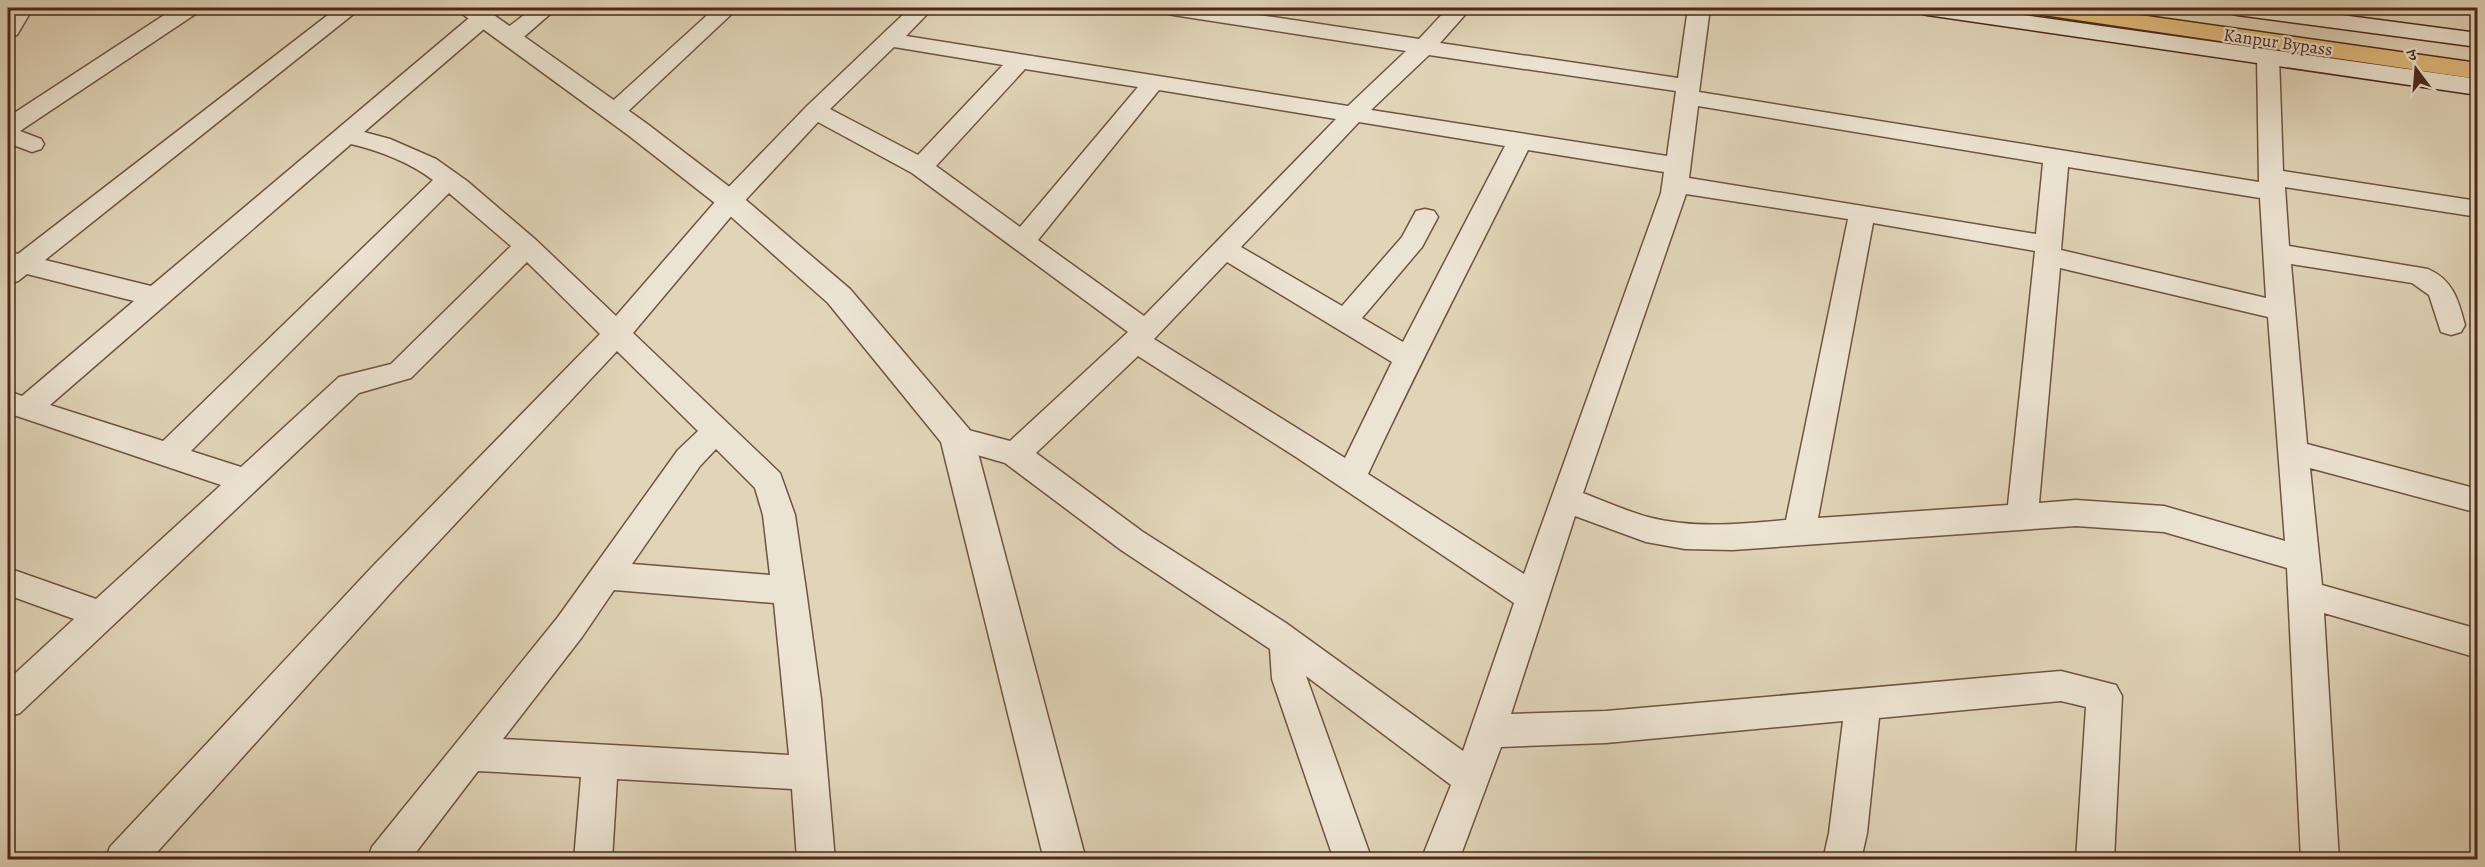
<svg xmlns="http://www.w3.org/2000/svg" width="2485" height="867" font-family="Alegreya,'Noto Serif Devanagari',serif">
	<style>
		.lines { fill: none; stroke-linecap: round; stroke-linejoin: round }
		.minor-casing { stroke: #715342; stroke-width: 3 }
		.tertiary-casing { stroke: #715342; stroke-width: 3 }
		.secondary-casing { stroke: #4c281a; stroke-width: 3 }
		.trunk-casing { stroke: #4c281a; stroke-width: 3 }
		.minor { fill: #ece4d2; fill-rule: evenodd }
		.tertiary { fill: #ece4d2; fill-rule: evenodd }
		.secondary { fill: #ece4d2; fill-rule: evenodd }
		.trunk { fill: #e0ba7c; fill-rule: evenodd }
		.labels { text-anchor: middle; dominant-baseline: central; stroke-width: 4.5; stroke-linejoin: round; paint-order: stroke }
		.far-street-label { font-size: 18px; fill: #4c281a; stroke: #ece4d2 }
	</style>
	<rect width="100%" height="100%" fill="#e1d5b9"/>
	<filter id="stains"><feTurbulence type="fractalNoise" baseFrequency=".00333" numOctaves="4"/><feColorMatrix values="0 0 0 0 .2 0 0 0 0 .09 0 0 0 0 .02 0 0 0 .5 -.17"/></filter>
	<radialGradient id="worn" r=".72"><stop offset=".6" stop-color="#630" stop-opacity="0"/><stop offset="1" stop-color="#630" stop-opacity=".3"/></radialGradient>
	<g class="lines">
		<g class="minor-casing">
			<g id="minor">
				<polygon points="175,8 200,8 197,13 20,131 41,139 44,144 41,149 32,152 8,143 8,117"/>
				<path d="M337,8h24l-316,252 106,26 324,-273 8,-2 8,2 3,5 -3,5 -127,109 26,7 46,20 31,22 69,59 80,76 105,-121 86,-89 103,-98h23l-27,28 442,70 58,-55 -233,-36 -8,-2 -3,-5h51l206,31 29,-31h23l-31,35 238,35 10,-70h22l-11,84 560,90 -2,-125 3,-5 8,-2 8,2 3,5 4,114 195,30v16l-193,-30 4,59 139,23c25,11 30,30 37,56l-4,7 -10,3 -10,-3 -12,-37 -17,-12 -121,-19 16,180 171,45v24l-168,-45 12,117 156,44v29l-154,-45 15,247h-38l-14,-292 -123,-36 -88,-6 -343,24 -48,-1 -39,-7 -71,-26 -64,198 95,-3 455,-40 55,14 6,11 -8,164h-38l10,-153 -25,-6 -182,17 -12,115 -6,27h-38l6,-27 14,-112 -237,22 -105,4 -42,113h-38l30,-75 -145,-109 66,184h-38l-62,-181 -2,-30 -149,-99 -116,-87 -59,-17 -4,-8 4,-8 11,-3 53,14 118,-109 -216,-159 -94,-51 -79,85 -106,126 147,140 15,42 11,75 15,109 14,161h-38l-5,-71 -175,-10 -5,81h-38l7,-83 -103,-6 -68,89h-43l5,-13 186,-230 120,-167 20,-19 -81,-80 -221,236 -246,273h-45l5,-13 262,-280 228,-233 -73,-72 -116,116 -52,15 -339,320 -12,4v-37l66,-61 -66,-24v-27l88,31 125,-114 -213,-72v-22l14,5 112,-95 -107,-27 -9,7 -10,3v-33l10,3zM894,47l109,18 -85,90 -88,-46zM1429,55l247,36 -9,65 -296,-46zM1025,69l113,18 -118,140 -84,-61zM1159,90l177,29 -192,197 -106,-76zM1698,106l345,57 -7,71 -347,-56zM1359,122l146,24 -102,196 -41,-24 60,-71 16,-30 -4,-6 -9,-2 -9,2 -14,26 -60,69 -101,-59zM351,144c29,7 58,18 82,36l-270,261 -113,-36zM1528,150l136,22 -3,21 -137,381 -156,-100c51,-110 107,-216 160,-324zM2068,167l192,31 6,100 -205,-48zM449,193l62,53 -120,118 -52,13 -98,90 -50,-16zM1686,194l162,25 -62,301c-45,4 -93,9 -138,-3 -22,-6 -44,-16 -65,-24zM1873,223l162,28 -27,254 -190,13zM1227,262l165,100 -47,96 -191,-119zM2060,268l208,49 17,224 -121,-35 -88,-6 -37,3zM1138,356l158,101 218,146 -51,148 -177,-128 -143,-91 -107,-79zM716,449l39,39 8,27 7,60 -138,-11 68,-98zM614,590l160,13 15,152 -286,-16 79,-102z"/>
				<polygon points="533,8 557,8 518,42 510,44 502,42 499,37 502,32"/>
				<polygon points="715,8 738,8 622,117 614,119 606,117 602,112 606,107"/>
			</g>
		</g>
		<g class="tertiary-casing">
			<g id="tertiary">
				<polygon points="9,8 33,8 17,35 8,37"/>
				<polygon points="457,8 484,8 646,123 740,195 850,289 969,429 974,438 1086,860 1044,860 941,442 828,303 720,207 628,135 461,13"/>
			</g>
		</g>
		<g class="secondary-casing">
			<g id="secondary">
				<polygon points="1915,8 1974,8 2478,79 2478,95 1927,15 1919,13"/>
				<polygon points="2225,8 2288,8 2478,33 2478,47 2237,15 2229,13"/>
			</g>
		</g>
		<g class="trunk-casing">
			<polygon id="trunk" points="2031,8 2090,8 2478,63 2478,79 2043,15 2035,13"/>
		</g>
		<use href="#minor" class="minor"/>
		<use href="#tertiary" class="tertiary"/>
		<use href="#secondary" class="secondary"/>
		<use href="#trunk" class="trunk"/>
	</g>
	<g class="labels">
		<g class="far-street-label">
			<text transform="translate(2278 42) rotate(8)">Kanpur Bypass</text>
		</g>
	</g>
	<rect width="2485" height="867" fill="none" stroke="#e1d5b9" stroke-width="30"/>
	<rect x="9" y="9" width="2467" height="849" fill="none" stroke="#4c281a" stroke-width="3"/>
	<rect x="15" y="15" width="2455" height="837" fill="none" stroke="#4c281a" stroke-width="1.5"/>
	<g transform="translate(2416 69) rotate(344)" stroke="#ece4d2" stroke-width="4.5" paint-order="stroke">
	<path d="M0-4.5L10 22L0 15L-10 22Z" fill="#4c281a"/>
	<text y="-9" font-size="16" font-weight="bold" text-anchor="middle" fill="#4c281a">उ</text>
	</g>
	<rect width="100%" height="100%" filter="url(#stains)"/>
	<rect width="100%" height="100%" fill="url(#worn)"/>
</svg>
